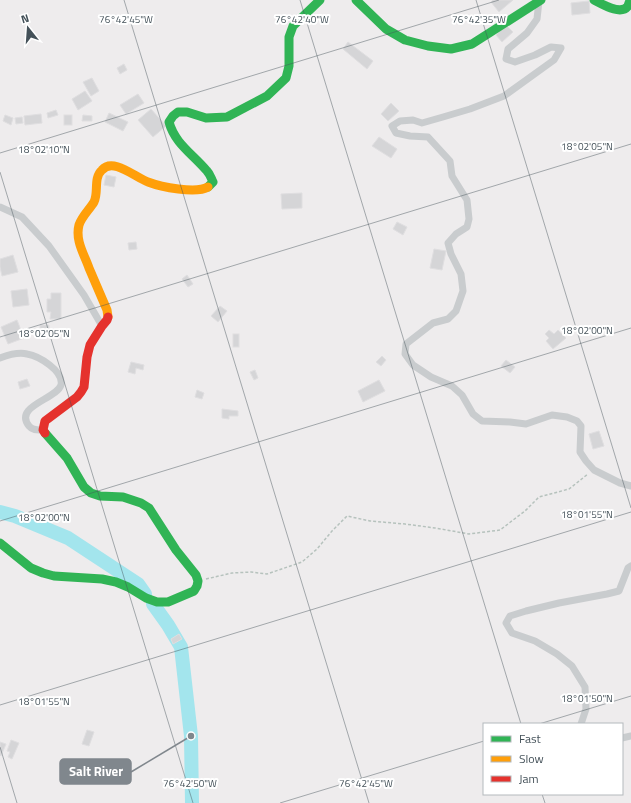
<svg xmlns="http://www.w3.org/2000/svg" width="631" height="803" font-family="'Titillium Web',sans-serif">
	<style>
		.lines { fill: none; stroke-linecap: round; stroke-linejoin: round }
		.river { stroke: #a3e5ed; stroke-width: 14 }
		.building { fill: #d5d5d7; stroke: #dfdee0 }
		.path { stroke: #b6c2bd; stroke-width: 1.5; stroke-dasharray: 3 2; stroke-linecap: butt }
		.street { stroke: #c9ccce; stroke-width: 7 }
		.fast { stroke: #30b455; stroke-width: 9 }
		.slow { stroke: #ff9f0a; stroke-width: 9 }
		.jam { stroke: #e5322d; stroke-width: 9 }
		.ticks { fill: none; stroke: #445159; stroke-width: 1; stroke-opacity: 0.45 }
		.ticks-label { font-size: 10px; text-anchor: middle; fill: #445159; stroke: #fff; stroke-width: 4; stroke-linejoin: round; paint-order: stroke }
		.leader { fill: none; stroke: #80878d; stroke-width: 1.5 }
		.callout-dot { fill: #80878d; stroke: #fff; stroke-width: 1.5 }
		.callout { fill: #80878d; stroke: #80878d; stroke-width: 1.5 }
		.callout-label { font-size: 13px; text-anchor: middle; font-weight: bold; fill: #fff }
	</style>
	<rect width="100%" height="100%" fill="#eeeced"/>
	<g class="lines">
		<g class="river">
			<polyline points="0,512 15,516 68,538 138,584 145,594"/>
			<polyline points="153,604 168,625 181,647 191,736 192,803"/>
		</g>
	</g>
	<g class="building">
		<polygon points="493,0 513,0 499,12 491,2"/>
		<polygon points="589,1 590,13 572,15 571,3"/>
		<polygon points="506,25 513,32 502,42 496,35"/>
		<polygon points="348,42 373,61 367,69 343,49"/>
		<polygon points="124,64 127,70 120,74 117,68"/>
		<polygon points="92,78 99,91 91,96 83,82"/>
		<polygon points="85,91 92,101 78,110 72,99"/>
		<polygon points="138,94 144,103 126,114 120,105"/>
		<polygon points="391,103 399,111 388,121 381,114"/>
		<polygon points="151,109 166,126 153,137 138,120"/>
		<polygon points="56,110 58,115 48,118 47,113"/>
		<polygon points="109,113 128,122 123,131 105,122"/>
		<polygon points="41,114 42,123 25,125 24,116"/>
		<polygon points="5,115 13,118 11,125 3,121"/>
		<rect x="64" y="115" width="8" height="10"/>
		<polygon points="83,115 92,116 92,121 82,121"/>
		<polygon points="22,117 23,123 16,124 15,118"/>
		<polygon points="379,137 397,149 391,158 372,146"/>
		<polygon points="106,175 116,177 114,187 104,185"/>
		<polygon points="302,193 302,208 282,209 281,194"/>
		<polygon points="397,222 407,227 403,235 393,229"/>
		<polygon points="136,242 137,249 129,250 128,243"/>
		<polygon points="434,249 446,251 442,270 430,268"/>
		<polygon points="13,255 18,272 2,276 0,267 0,259"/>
		<polygon points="187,275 193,284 188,287 182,279"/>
		<polygon points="27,289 29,305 13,307 11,291"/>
		<polygon points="51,293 61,293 61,319 50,319 51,312 47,312 47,299 51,299"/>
		<polygon points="220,306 227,311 218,322 211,316"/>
		<polygon points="17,320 24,338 8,344 1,327"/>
		<polygon points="40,325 49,325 49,331 40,332"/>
		<polygon points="549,330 554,334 558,330 566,338 553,349 546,341 549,338 545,334"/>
		<rect x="233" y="334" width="6" height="13"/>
		<polygon points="382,356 386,360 381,366 376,362"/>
		<polygon points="506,360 515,367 510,373 501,366"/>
		<polygon points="131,362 144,365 143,370 136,368 135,374 128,372"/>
		<polygon points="255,370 258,378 254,380 250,372"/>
		<polygon points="27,379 30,386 20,389 18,382"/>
		<polygon points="379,380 385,391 363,402 358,391"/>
		<polygon points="197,390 204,393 202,399 195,397"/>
		<polygon points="222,409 238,411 238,416 229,416 229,419 222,418"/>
		<polygon points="599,431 604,446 593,449 589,434"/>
		<polygon points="179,634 182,639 173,644 171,639"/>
		<polygon points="87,730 94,732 89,746 82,744"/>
		<polygon points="11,740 19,743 12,759 8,757 10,752 7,751"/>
		<polygon points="0,742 6,744 1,756 0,755"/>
	</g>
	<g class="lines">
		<polyline class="path" points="206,579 232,573 251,572 267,574 302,562 317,549 332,531 347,516 370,521 405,524 435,528 469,534 500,530 525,511 539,497 569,489 588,474"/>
		<g class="street">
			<polyline points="539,1 537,19 527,33 508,49 506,59 515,62 535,55 551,47 561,48 554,60 504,96 470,109 443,117 422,123 413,120 400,121 392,126 396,133 410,136 428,137 450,161 452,176 467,200 469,219 467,227 456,234 448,243 451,254 461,274 463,291 456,311 448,319 433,323 406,344 405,354 413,365 431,377 452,386 462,395 473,414 482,421 510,422 526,424 552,415 567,417 577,421 581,426 580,452 586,461 594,470 620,483 631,486"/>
			<polyline points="0,207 22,217 49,246 84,295 102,326"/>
			<path d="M0,358c8,-3 19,-6 27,-4 12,2 37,17 34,31 -4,14 -48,21 -32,41 4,5 9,4 14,4"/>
			<polyline points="581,724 586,709 585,687 572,666 557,654 535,641 512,633 506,623 510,616 526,611 559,603 607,594 619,591 628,568 631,566"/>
			<polyline points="622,738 631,736"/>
		</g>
		<g class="fast">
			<polyline points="356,0 386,29 405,40 428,46 451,49 472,44 541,0"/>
			<path d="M594,0c8,4 27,16 34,6 0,-1 2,-5 2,-6"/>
			<path d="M208,187l5,-5c-2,-4 -3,-8 -6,-11 -14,-17 -32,-27 -38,-49l4,-6 5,-4h9l19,6 21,-1 40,-21 19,-18 3,-12v-29l4,-11 27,-26"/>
			<polyline points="0,543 31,568 43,573 54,576 102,579 116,582 128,587 146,598 157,602 168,602 194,591 197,586 198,581 196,575 176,550 149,508 141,503 123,497 100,496 91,493 84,487 67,458 45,433"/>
		</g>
		<path class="slow" d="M108,317l-1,-7c-6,-14 -12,-28 -18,-42 -5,-14 -14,-28 -10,-43 3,-9 11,-16 15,-23 5,-10 -1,-24 8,-32 11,-13 34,8 46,12 13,5 48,12 60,5"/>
		<polyline class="jam" points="45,433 43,430 45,421 77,397 81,392 84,387 87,357 90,345 102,326 107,320 108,317"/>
	</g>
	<path class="ticks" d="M124,0l245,803M300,0l221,724M476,0l155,508M0,153l499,-153M0,172l193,631M0,337l631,-193M0,521l631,-193M0,705l631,-193M539,724l92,-28M0,747l17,56M542,794l3,9M280,803l204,-62"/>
	<g class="ticks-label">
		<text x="126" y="23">76°42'45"W</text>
		<text x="302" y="23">76°42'40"W</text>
		<text x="479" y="23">76°42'35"W</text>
		<text x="587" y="150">18°02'05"N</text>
		<text x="44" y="153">18°02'10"N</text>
		<text x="587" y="334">18°02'00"N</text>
		<text x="44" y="337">18°02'05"N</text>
		<text x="587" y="518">18°01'55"N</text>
		<text x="44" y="521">18°02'00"N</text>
		<text x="587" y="702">18°01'50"N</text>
		<text x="44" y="705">18°01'55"N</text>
		<text x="190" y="787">76°42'50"W</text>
		<text x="366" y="787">76°42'45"W</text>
	</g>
	<path class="leader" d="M191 736L131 772"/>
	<circle class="callout-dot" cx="191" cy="736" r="4"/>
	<rect class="callout" x="60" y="759" width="71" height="25" rx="4"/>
	<g class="callout-label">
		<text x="96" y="776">Salt River</text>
	</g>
	<rect x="483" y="723" width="140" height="72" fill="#ffffff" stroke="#b4b9bd"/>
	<rect x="491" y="736" width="20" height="6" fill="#30b455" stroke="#b4b9bd"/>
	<text x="519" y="743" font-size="12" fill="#445159">Fast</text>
	<rect x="491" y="756" width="20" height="6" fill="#ff9f0a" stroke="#b4b9bd"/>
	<text x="519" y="763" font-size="12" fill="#445159">Slow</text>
	<rect x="491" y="776" width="20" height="6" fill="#e5322d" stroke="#b4b9bd"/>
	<text x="519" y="783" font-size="12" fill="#445159">Jam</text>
	<g transform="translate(28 28) rotate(343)" stroke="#ffffff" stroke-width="3" paint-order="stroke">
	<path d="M0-3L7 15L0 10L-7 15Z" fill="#445159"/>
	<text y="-6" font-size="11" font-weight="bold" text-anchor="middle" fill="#445159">N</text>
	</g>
</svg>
